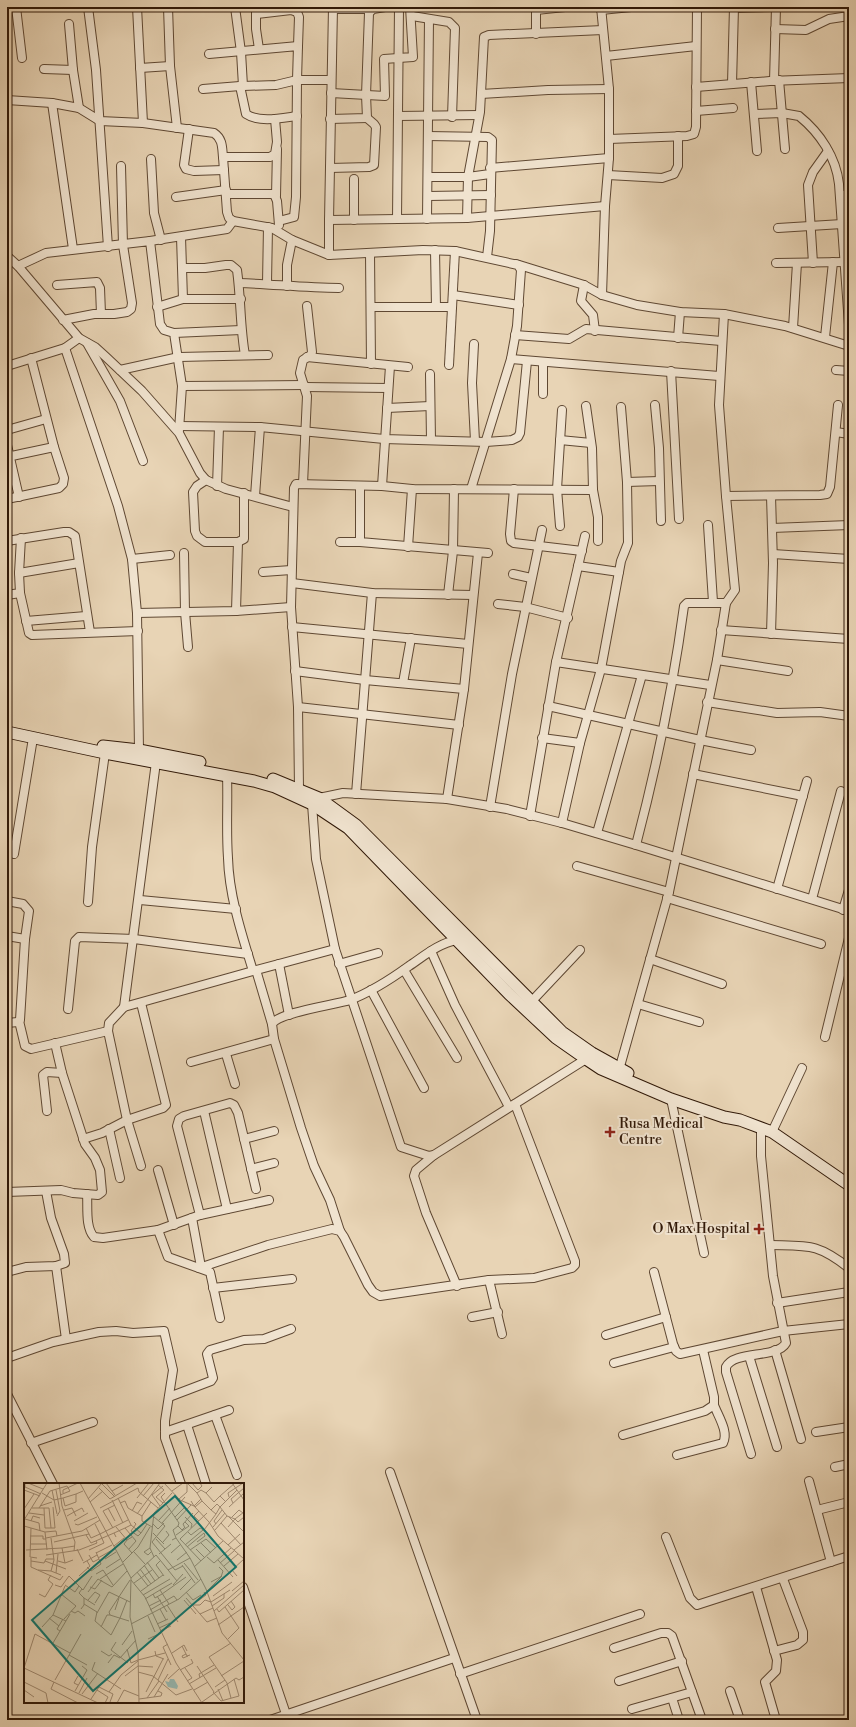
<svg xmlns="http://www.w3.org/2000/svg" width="856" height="1727" font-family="'Libre Bodoni',serif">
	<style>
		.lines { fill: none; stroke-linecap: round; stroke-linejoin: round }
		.street-casing { stroke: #5f4833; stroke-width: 10 }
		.secondary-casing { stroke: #311908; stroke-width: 13 }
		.street { stroke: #f0e3cf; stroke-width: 8 }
		.secondary { stroke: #f0e3cf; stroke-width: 11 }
		.poi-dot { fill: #8f2418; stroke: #f0e3cf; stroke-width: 1.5 }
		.labels { text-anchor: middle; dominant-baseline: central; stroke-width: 4; stroke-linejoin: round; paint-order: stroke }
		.poi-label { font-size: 14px; fill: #311908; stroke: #f0e3cf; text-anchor: start }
		.inset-road { fill: none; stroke: #9f8970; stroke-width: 1 }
		.view { fill: #0f766e; fill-opacity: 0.15; stroke: #0f766e; stroke-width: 2 }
		.inset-edge { fill: none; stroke: #311908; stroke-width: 2 }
	</style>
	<rect width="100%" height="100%" fill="#e8d4b5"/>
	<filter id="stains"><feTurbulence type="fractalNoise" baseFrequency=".005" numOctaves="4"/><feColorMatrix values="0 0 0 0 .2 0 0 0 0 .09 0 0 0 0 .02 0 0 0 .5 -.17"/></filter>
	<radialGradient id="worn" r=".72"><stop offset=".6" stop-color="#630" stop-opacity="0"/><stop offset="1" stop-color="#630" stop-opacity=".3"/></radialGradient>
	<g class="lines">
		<g class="street-casing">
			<g id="street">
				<polyline points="16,7 22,58"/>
				<polyline points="88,7 96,70 108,247"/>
				<polyline points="137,7 143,123"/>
				<polyline points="168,7 170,66 177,128"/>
				<path d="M235,7l6,45 2,34h-3l6,28c13,9 36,4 51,2"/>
				<polyline points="256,7 256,29 259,49"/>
				<polyline points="333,7 329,220 467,218 605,206"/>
				<polyline points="601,7 609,89 609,158 605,206 602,295"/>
				<polyline points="734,8 774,7"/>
				<polyline points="333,9 373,9"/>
				<polyline points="536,10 565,7"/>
				<polyline points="601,10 631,7"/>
				<polyline points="257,14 291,10 297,12 299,17 298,46"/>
				<polyline points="412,16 449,22 455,28 452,117"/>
				<polyline points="69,24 73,70 79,108"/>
				<polyline points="775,29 806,30 829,19 849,16"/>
				<polyline points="536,34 536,7"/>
				<polyline points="209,54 298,46 297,80 331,80"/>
				<polyline points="606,56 696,46"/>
				<polyline points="140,68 170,66"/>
				<polyline points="44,69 73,70"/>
				<polyline points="779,80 785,149"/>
				<polyline points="774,81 776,7"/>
				<polyline points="751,82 757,151"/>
				<polyline points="732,84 734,7"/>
				<polyline points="243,86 276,85 297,80 296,197 294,217 279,221"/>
				<polyline points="696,87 770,81 849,78"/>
				<polyline points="203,89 240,86"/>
				<polyline points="331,93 385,96 384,59 413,57 410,7"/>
				<polyline points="481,94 548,90 609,89"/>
				<path d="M7,100l45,3 27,5 21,13 43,2 71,10c9,6 8,15 9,24"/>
				<polyline points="52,103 73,249"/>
				<polyline points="696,111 733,108"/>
				<path d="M754,114l28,-1 17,3c21,17 37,41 40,68l10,141"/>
				<polyline points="398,116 479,115"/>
				<polyline points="275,119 277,142 275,154 270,157 223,157 227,212 229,218 233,221 272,228 292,240 287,265 287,286"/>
				<polyline points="330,119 367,118 366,95 369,13 373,9 385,7"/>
				<polyline points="189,129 184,165 186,169 194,171 224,170"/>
				<polyline points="428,136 488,137 492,140 490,231 487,257"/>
				<polyline points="609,139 687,136 694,134 696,127 697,7"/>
				<polyline points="151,159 154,213 161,240"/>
				<polyline points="330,168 369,167 374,165 376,127 374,124 367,118"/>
				<polyline points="490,168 609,158"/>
				<polyline points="608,175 662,178 674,174 678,166 678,136"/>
				<polyline points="428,177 468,177 490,174"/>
				<polyline points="354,179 354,220"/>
				<polyline points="226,194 274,194 277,201 279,225"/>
				<polyline points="840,195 849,195"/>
				<polyline points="276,196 277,149"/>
				<polyline points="428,196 491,195"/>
				<polyline points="176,197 226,190"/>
				<polyline points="467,218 468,177 480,112 484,37 489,35 603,30"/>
				<polyline points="397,219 399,7"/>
				<polyline points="427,219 429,19"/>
				<polyline points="778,228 842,224"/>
				<polyline points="181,237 183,299"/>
				<polyline points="292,240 329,255 423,250 455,251 518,265 521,270 517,326 511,359 471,489"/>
				<polyline points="150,241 227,229 233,221"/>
				<polyline points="435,250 436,307"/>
				<polyline points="370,253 371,364"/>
				<polyline points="329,255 329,220"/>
				<polyline points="7,256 18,266 79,338 95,347 106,357 142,391 179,433 200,473 206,480 226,489 293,507"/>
				<polyline points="776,263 845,262"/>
				<polyline points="813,263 808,185 813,172 828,151"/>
				<polyline points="516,264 584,285 602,295 637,305 680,312 724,314 785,326 849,346"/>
				<polyline points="18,266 46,253 150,241 160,324 164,330 174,333 182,386 179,430"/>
				<path d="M183,268h22l21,-3h5l6,5c4,29 3,57 8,85"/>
				<path d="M239,283c33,1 66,5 100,5"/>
				<polyline points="267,283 268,227"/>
				<polyline points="57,285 97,282 100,288 101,314"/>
				<polyline points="584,285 581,301 593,315 595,331"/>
				<polyline points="453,295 519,305"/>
				<polyline points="157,307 183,299 241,299"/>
				<polyline points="371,307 452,307"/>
				<polyline points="63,320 94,314 114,314 127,312 131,309 132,303 123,245 121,166"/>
				<polyline points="793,328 797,263"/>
				<polyline points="174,333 241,330"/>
				<polyline points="515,335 569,339 586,329 721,341"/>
				<polyline points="825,337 833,262"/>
				<polyline points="678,338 680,312"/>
				<polyline points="87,343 120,401 143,461"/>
				<polyline points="474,344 472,383 475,441"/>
				<polyline points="65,348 118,506 132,559 137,613 139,750"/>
				<polyline points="307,357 408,367"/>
				<polyline points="511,359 719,376"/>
				<polyline points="449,365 455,251"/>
				<polyline points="7,366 65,348 79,338"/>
				<polyline points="120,370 179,357 268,355"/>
				<polyline points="836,370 849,371"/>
				<polyline points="671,371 679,519"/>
				<polyline points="430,374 431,440"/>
				<polyline points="182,386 304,385"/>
				<polyline points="305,387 388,388"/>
				<polyline points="543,394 543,362"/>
				<polyline points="655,405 659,448 661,521"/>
				<polyline points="586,406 592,448 593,490 598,517 598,541"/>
				<polyline points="387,408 430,406"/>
				<polyline points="179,426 260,427 384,439 486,442 512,440 518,437 520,433 527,361"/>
				<polyline points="7,430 46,419"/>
				<polyline points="836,432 849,434"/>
				<polyline points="560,440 591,443"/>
				<polyline points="7,445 19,497"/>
				<polyline points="7,457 54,447 31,358"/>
				<polyline points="206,480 197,486 193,492 195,531 197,536 205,542 238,542 244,539 244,493"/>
				<polyline points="627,482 659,481"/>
				<polyline points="303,484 307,396 300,373 303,360 311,355 312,352 307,306"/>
				<polyline points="217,486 219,427"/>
				<polyline points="360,486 360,542 488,553"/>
				<polyline points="382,486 390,366"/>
				<polyline points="514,489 510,534 511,541 514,543 582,551"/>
				<polyline points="255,496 260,427"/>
				<polyline points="726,496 820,495 827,494 830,487 838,405"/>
				<polyline points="7,499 59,488 63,484 64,478 54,447"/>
				<polyline points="708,525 713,602"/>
				<polyline points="560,526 557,489 562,410"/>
				<polyline points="772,528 849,525"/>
				<polyline points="7,541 64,532 69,532 75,536 90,632"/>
				<polyline points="340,542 360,542"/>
				<polyline points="408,547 412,489"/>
				<polyline points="184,553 185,612 188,647"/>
				<polyline points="773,554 849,559"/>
				<polyline points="132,559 170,555"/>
				<polyline points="578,566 619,572"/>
				<polyline points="263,572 291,570"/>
				<polyline points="19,573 79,563"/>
				<polyline points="513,574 531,578"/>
				<polyline points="292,583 372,593 473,595"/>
				<polyline points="20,593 29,633 32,635 138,631"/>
				<polyline points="7,595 20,593 19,573 21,538"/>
				<polyline points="448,595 453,551 454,489"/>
				<polyline points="498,604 525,607 568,618"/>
				<polyline points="236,611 238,542"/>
				<polyline points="137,613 236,611 291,607"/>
				<polyline points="26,621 86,616"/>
				<polyline points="292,627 468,644"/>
				<polyline points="721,630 849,639"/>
				<polyline points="771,634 773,563 771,496"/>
				<polyline points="717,660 788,671"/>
				<polyline points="556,662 585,536"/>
				<polyline points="295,671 365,680 464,689"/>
				<polyline points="403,683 411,638"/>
				<polyline points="707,702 777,713 820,712 849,716"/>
				<polyline points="548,706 700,740 751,750"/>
				<polyline points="298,707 459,725"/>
				<polyline points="542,738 580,743 601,669 621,561 628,543 627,482 621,407"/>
				<polyline points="693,774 803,796"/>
				<polyline points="299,789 298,707 291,607 294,488 296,484 382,486 412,489 593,490"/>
				<polyline points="356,794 372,593"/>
				<polyline points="319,798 343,793 447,799 507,809 562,823 636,845 849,911"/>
				<polyline points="447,799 464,689 478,553"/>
				<polyline points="312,804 316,859 335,949 401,1147 429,1156 434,1155 586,1059"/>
				<polyline points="490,807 512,674 542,530"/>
				<polyline points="530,816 556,662 710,685"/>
				<polyline points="562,823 580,743"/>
				<polyline points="597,833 642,675"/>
				<path d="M636,845c21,-80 37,-157 48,-239l3,-3h39"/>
				<polyline points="14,854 33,738"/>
				<polyline points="577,866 669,892"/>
				<polyline points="777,889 807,781"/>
				<polyline points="667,898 821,944"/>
				<polyline points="812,899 841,791"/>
				<polyline points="140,900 236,909"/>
				<polyline points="7,901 23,904 29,911 25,939 20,1020 18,1022 7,1023"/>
				<polyline points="88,902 92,847 105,753"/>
				<polyline points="843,910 849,890"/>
				<polyline points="7,936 25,939"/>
				<polyline points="431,951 455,1005 509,1107"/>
				<polyline points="650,959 722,984"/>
				<polyline points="279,964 289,1015"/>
				<polyline points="339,964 378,953"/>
				<polyline points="256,970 272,1024"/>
				<polyline points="404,970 457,1058"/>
				<polyline points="253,971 335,949"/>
				<polyline points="371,990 424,1088"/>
				<polyline points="531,1002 580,950"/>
				<polyline points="638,1004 699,1022"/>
				<polyline points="124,1007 156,762"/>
				<polyline points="68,1009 75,941 79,937 134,939 248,954"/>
				<polyline points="19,1021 25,1046 31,1049 108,1031"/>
				<polyline points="825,1037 849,938"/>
				<polyline points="226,1054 235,1084"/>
				<polyline points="191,1062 274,1039"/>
				<polyline points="619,1070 669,892 717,660 726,603 735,590 726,496 719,405 724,314"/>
				<polyline points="671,1099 704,1253"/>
				<polyline points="47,1111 43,1075 47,1072 62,1073"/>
				<polyline points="204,1111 227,1209"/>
				<polyline points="109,1129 120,1178"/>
				<polyline points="772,1132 802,1068"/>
				<polyline points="83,1139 102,1133 127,1120 163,1108 166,1105 141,1003"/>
				<polyline points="244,1139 274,1131"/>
				<polyline points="434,1155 416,1170 414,1176 426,1213 457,1286"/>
				<path d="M141,1166l-14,-46 -19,-89 1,-8 15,-16 129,-36c-11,-36 -24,-75 -25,-113 -2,-28 0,-55 -1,-83"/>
				<polyline points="251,1169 274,1163"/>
				<polyline points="158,1170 174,1225"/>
				<polyline points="7,1192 61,1190 73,1193 98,1195 102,1192 100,1170 95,1158 85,1144 62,1073 55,1043"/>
				<path d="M87,1194c1,13 -2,33 7,43l9,1 55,-8"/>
				<polyline points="200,1215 177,1126 179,1119 184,1116 230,1103 234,1105 238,1113 256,1189"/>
				<polyline points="192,1218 201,1267"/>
				<path d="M340,1231l-10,-31 -16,-34 -13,-38 -27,-89 -2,-15c7,-12 63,-19 78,-24 21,-8 41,-21 59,-34 15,-10 30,-23 48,-26"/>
				<path d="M770,1245c39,1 47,-2 79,23"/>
				<polyline points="56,1266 66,1339"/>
				<polyline points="199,1268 268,1245 332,1229 340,1231 344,1237 368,1285 373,1292 380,1296 489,1280 534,1278 572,1268 575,1265 575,1261 515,1104"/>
				<polyline points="7,1272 26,1267 56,1266 65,1263 64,1254 51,1218 46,1191"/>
				<polyline points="654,1272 673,1344 676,1351 680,1354 783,1331 849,1324"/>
				<polyline points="489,1280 502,1334"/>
				<polyline points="213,1288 292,1279"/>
				<polyline points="777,1303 849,1292"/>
				<polyline points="472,1317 498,1312"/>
				<polyline points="220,1318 210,1272 168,1257 158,1230 200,1215 269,1200"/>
				<polyline points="606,1335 666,1317"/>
				<polyline points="775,1350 801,1439"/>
				<polyline points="749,1356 777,1447"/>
				<polyline points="7,1358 53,1342 99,1332 116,1331 133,1333 164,1331 173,1370 165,1421 165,1438 181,1484"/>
				<polyline points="614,1363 674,1347"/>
				<polyline points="7,1394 53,1484"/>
				<polyline points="169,1397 211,1381 213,1378 207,1354 210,1350 244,1340 264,1339 291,1329"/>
				<polyline points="215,1415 237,1475"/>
				<polyline points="187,1425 206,1484"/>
				<polyline points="165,1432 229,1410"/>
				<polyline points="816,1432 849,1427"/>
				<polyline points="623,1435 705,1411 714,1405 714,1397 703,1350"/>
				<polyline points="31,1443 93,1422"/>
				<path d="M751,1454l-25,-82v-5c8,-17 51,-8 60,-24l-13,-67 -12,-120v-29"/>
				<path d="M677,1455l46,-12c6,-11 -5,-27 -9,-38"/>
				<polyline points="835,1467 849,1464"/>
				<polyline points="390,1472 477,1720"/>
				<polyline points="809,1481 831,1562"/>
				<polyline points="817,1510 849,1502"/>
				<polyline points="666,1537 690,1598 697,1605 849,1556"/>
				<polyline points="243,1587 286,1714"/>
				<polyline points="756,1587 777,1660 776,1671 765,1682 776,1720"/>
				<polyline points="614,1648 661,1633 668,1633 672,1636 702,1720"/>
				<polyline points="774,1651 797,1645 803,1640 803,1632 783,1579"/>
				<polyline points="460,1674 640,1614"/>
				<polyline points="619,1681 682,1661"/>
				<polyline points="730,1691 740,1720"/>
				<polyline points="672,1698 679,1720"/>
				<polyline points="632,1709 692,1692"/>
				<polyline points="270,1720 454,1658"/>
			</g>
		</g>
		<g class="secondary-casing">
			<g id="secondary">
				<polyline points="7,732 105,753 254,781 275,787 312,804 348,828 509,994 556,1038 586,1059 601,1069 671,1099 724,1117 740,1120 772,1132 849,1185"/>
				<polyline points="103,746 139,750 200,762"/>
				<polyline points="273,779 319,798 356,825 562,1032 592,1053 628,1073"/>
			</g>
		</g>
		<use href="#street" class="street"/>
		<use href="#secondary" class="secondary"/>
	</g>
	<g class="poi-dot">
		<path d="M608 1126h4v4h4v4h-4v4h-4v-4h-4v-4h4z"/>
		<path d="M757 1223h4v4h4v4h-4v4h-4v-4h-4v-4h4z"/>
	</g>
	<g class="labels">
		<g class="poi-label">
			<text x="619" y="1124">Rusa Medical<tspan x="619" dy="16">Centre</tspan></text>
			<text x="750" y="1229" text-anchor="end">O Max Hospital</text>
		</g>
	</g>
	<g transform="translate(24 1483)">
		<rect width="220" height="220" fill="#e8d4b5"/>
		<path d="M146,196h4l4,7 -1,3 -9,-2 -3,-6 4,1z" fill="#97b8b1"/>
		<path class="inset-road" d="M1,0v4l16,7M4,0l15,6M35,0l3,23 13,36 -1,9M56,0l51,95 -1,39 8,35 1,51M82,0l9,12M140,0l16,17 14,6 15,16 9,14 26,23M163,0l10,10M168,0l6,7 4,-4 -2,-3M208,0l12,17M78,1l13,13M134,2l6,5 -8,7 7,6M75,5l11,11M0,7l16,6M28,7l5,24M32,7l4,21 -3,5M213,7l-17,17 7,9 8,3 9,-7M88,8l11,-6M148,8l11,-8M18,10l12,7 9,-2 2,8 11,-4v-8l7,-3M39,10v-3l15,-7M141,10l-4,4 18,26 -1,3M182,10l8,9 6,-6 5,5M128,12l11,-9M128,12l8,11M119,13l11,-13M196,13l15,-13M205,14l-1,-4 15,-10M39,15l13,-4M94,15l13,27 10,8 6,-9M113,15l12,-15M64,16l14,-16M86,16l27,-16M155,16l8,-7v-8M88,17l11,23M167,18l3,5 7,-7M178,18l-5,-8 4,-3 5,3 6,-6M66,19l13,-11M96,20l5,-2 3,7 14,8v5l10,6M209,20l-2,-4 13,-11M16,23l12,-4M171,24l7,-6 9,9 5,4 4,-7 -3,-3 -6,6M205,24l15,-14M8,25h17l2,20M15,25l11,-17 17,-5 3,5 -10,4M20,25l1,20h10l-2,-21M76,25l38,-20 1,4 19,16M84,25l7,13M0,26l10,-15M40,27l8,-2 2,4 8,-4 2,4M108,28l5,-9 5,2M5,30l15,2M113,31l23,-31M43,33l7,-4 2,4M118,33l9,-14M151,34l10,-10M161,34l7,7 -1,4M205,34l15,15M208,34l7,-7 4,3M1,36l14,4 1,8M0,37l23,-37M135,37l11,-12M153,37l14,-15M7,38l2,-5 7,2M50,38l14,-8M175,38l-5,-5 5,-5M110,39l2,2 -5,7 7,5 3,-3M138,40l23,-26M197,40l20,22M51,41l3,1 19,-8M71,41l5,10 28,-14M129,41l5,5 6,-6M192,41l-2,-3 8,-11M0,43l21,6 2,18M92,44l11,13 5,-3M189,44l12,-14M204,44l7,-8 3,3 6,-5M7,45l-1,29 7,1M62,45l5,10 9,-4 4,9 -15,7M89,45l-10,-17 12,-6M161,45l-2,-4 10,-11M191,47l12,-14M21,49l11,-1 1,5M164,49l3,3 9,-7 4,2 12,-16M129,50l11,11M62,52l5,8 23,-10M152,52l13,-9 -4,-4M6,53h13v3h3M92,54l-2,-4 11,-5M22,55l36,-7 18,-11M27,55l3,22 -3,11 10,4M132,56l9,10M103,57l-3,4 8,9M148,57l4,-2 -3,-8 5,-4 4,4 3,-3M30,59l35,-8M128,59l23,28 8,-4M128,59l13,-16 -11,-9M139,59l6,-7 -3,-4M173,59l8,-6 -1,-3M177,60l10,10M7,61h16M161,62l18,-15M204,62l12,-11M90,63l10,-8M163,64l17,-14M38,65l13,-2M126,65l-6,4 4,3 3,-3M53,66l6,12M105,66l7,-8 -11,-13 6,-3M172,66l9,9M2,67l36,-2 3,15M166,67l16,-11 10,9M210,67l10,-8M110,69l11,12M72,70l16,-8M147,70l9,-8M135,71l12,-10M22,72l33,-5 18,-7 -1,-2M65,72l4,7 6,-3M130,74l-4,-9 4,-35 18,-20M183,74l7,6 17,-15M7,75v9l29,13 3,-4M74,75l16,-9M166,75l16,31 16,44 22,27M81,76l11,-7M153,77l10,-8M194,77l15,17M7,78l13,2 2,-4h8M21,78l21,8M34,78l7,2 8,-3M136,78l-4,4 8,11M177,78l-21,-22 27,-26M99,79l15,-15 12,-20M123,79l12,16M59,80l14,-8M160,80l14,17M196,80l14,-12M120,82l11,16M158,82l13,18M200,83l14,-12M63,84l4,4 10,-7 -5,-12M170,84l29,-26M82,85l14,-9M116,86l11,15M14,87l13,1M144,87l22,-12 -14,-20M113,89l11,14M32,90l2,-19M72,91l7,-4 10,15M55,93l11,-10 -3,-5M213,93l-5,-6 12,-11M107,95l25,-23 21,26M76,96l23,-15M107,97l14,17 31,66 26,40M187,99l11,-6M110,100l18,-13M31,102l6,2 8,-11 14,14 9,-14M41,102l10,7 4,-6M149,102l10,-11M41,103l-12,29 13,6M66,104l5,2 7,-9M58,106l-3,4 5,5M136,107l12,-7M156,107l12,-12M117,108l22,-16M183,108l14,-14 2,-6 -4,-4M208,108l12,-10M64,109l10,-13 14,8 15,-16M162,109l7,8 8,-5M15,111l6,3 8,-13 -5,-4 3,-5M37,111l15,12 -12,13M129,111l2,4 7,-4 24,-17M119,112l27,-16M133,113l10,16M189,113l19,-14M162,115l21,24 10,-4M121,116l15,-9 9,14M64,117l7,-8 5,3 -5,8M160,117l12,14M174,118l8,-6 -2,-3M60,121l13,8 -2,9 16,14 9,-17M143,122l11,17M169,122h7l5,-5 6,2 19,-12M204,122l4,5 3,-3 -4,-6M125,123l12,-6M188,123l12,-8v-4M201,124l14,21 -11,11M57,126l3,-4v-7l11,7M136,126l6,11M193,126l2,3 25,-22M91,127l4,-12M126,127l24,-14 3,4M47,128l4,2 3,-2 7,5M190,128l30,-26M73,130l12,-21 21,10M176,131l13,-6M124,133l7,16M25,135l10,8M96,135l7,-18M105,138l-19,-6 -1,-3 21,-32M107,141l48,-25 22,-20M133,141l11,-5M194,142l26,-18M18,144l11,-12M77,144l6,-12h3M135,145l11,-5M36,148l-3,-2 6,-10M136,148l11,-5M124,156l13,-6M92,159l-5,8 17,13M29,160l17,-29M144,161l-5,3 8,18M98,162l10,-14M158,163l5,10 3,-1M103,166l4,14 7,-3M77,168l8,5 3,-2M131,168l1,5 8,3M148,170l12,-8 3,6M162,171l-4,2 1,2 5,-2M45,172l18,10M114,177l27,-7M71,179l-3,8 29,19M84,180l6,-8 6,3 16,-18M173,183l17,26M0,185l11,-34 35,19M0,185l74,35M161,185l7,10 -5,3M156,187l13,-7 -2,-4M114,189l15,4 23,19 16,-6M54,193l-4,7 4,2M101,193l13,-10 15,1M197,193l23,-15M176,195l-1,-4 15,-9M144,196l11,-10M31,197l26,-46M134,197l10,-21M0,199l22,11 2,10M30,199l-3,7 27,14M165,201l27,-16M191,204l10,-7M194,206l5,12M0,207l10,7M73,207l11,7 -3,6M170,207l14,-8M51,208l12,-21 -5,-4M85,209l12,-17 17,-14M122,209l17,-33M189,209l8,9 18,-5 -5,-17M55,210l8,-15M58,211l16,-21M130,214l14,-23M123,215l12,-17M207,215l-4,-15 -18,-26 22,-14M67,216l8,-12 14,7 -3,8M115,216l22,-3 1,-3 -4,-2M178,219l34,-24 3,2 5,-3M93,220l7,-13 15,6"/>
		<path class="view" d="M151,13l61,71 -143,124 -61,-71z"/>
		<rect width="220" height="220" class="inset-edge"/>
	</g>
	<rect width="856" height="1727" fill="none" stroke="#e8d4b5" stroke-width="24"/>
	<rect x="8" y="8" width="840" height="1711" fill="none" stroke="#311908" stroke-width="2"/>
	<rect x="12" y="12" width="832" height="1703" fill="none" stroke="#311908"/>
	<rect width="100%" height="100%" filter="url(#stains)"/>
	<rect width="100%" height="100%" fill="url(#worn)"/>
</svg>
